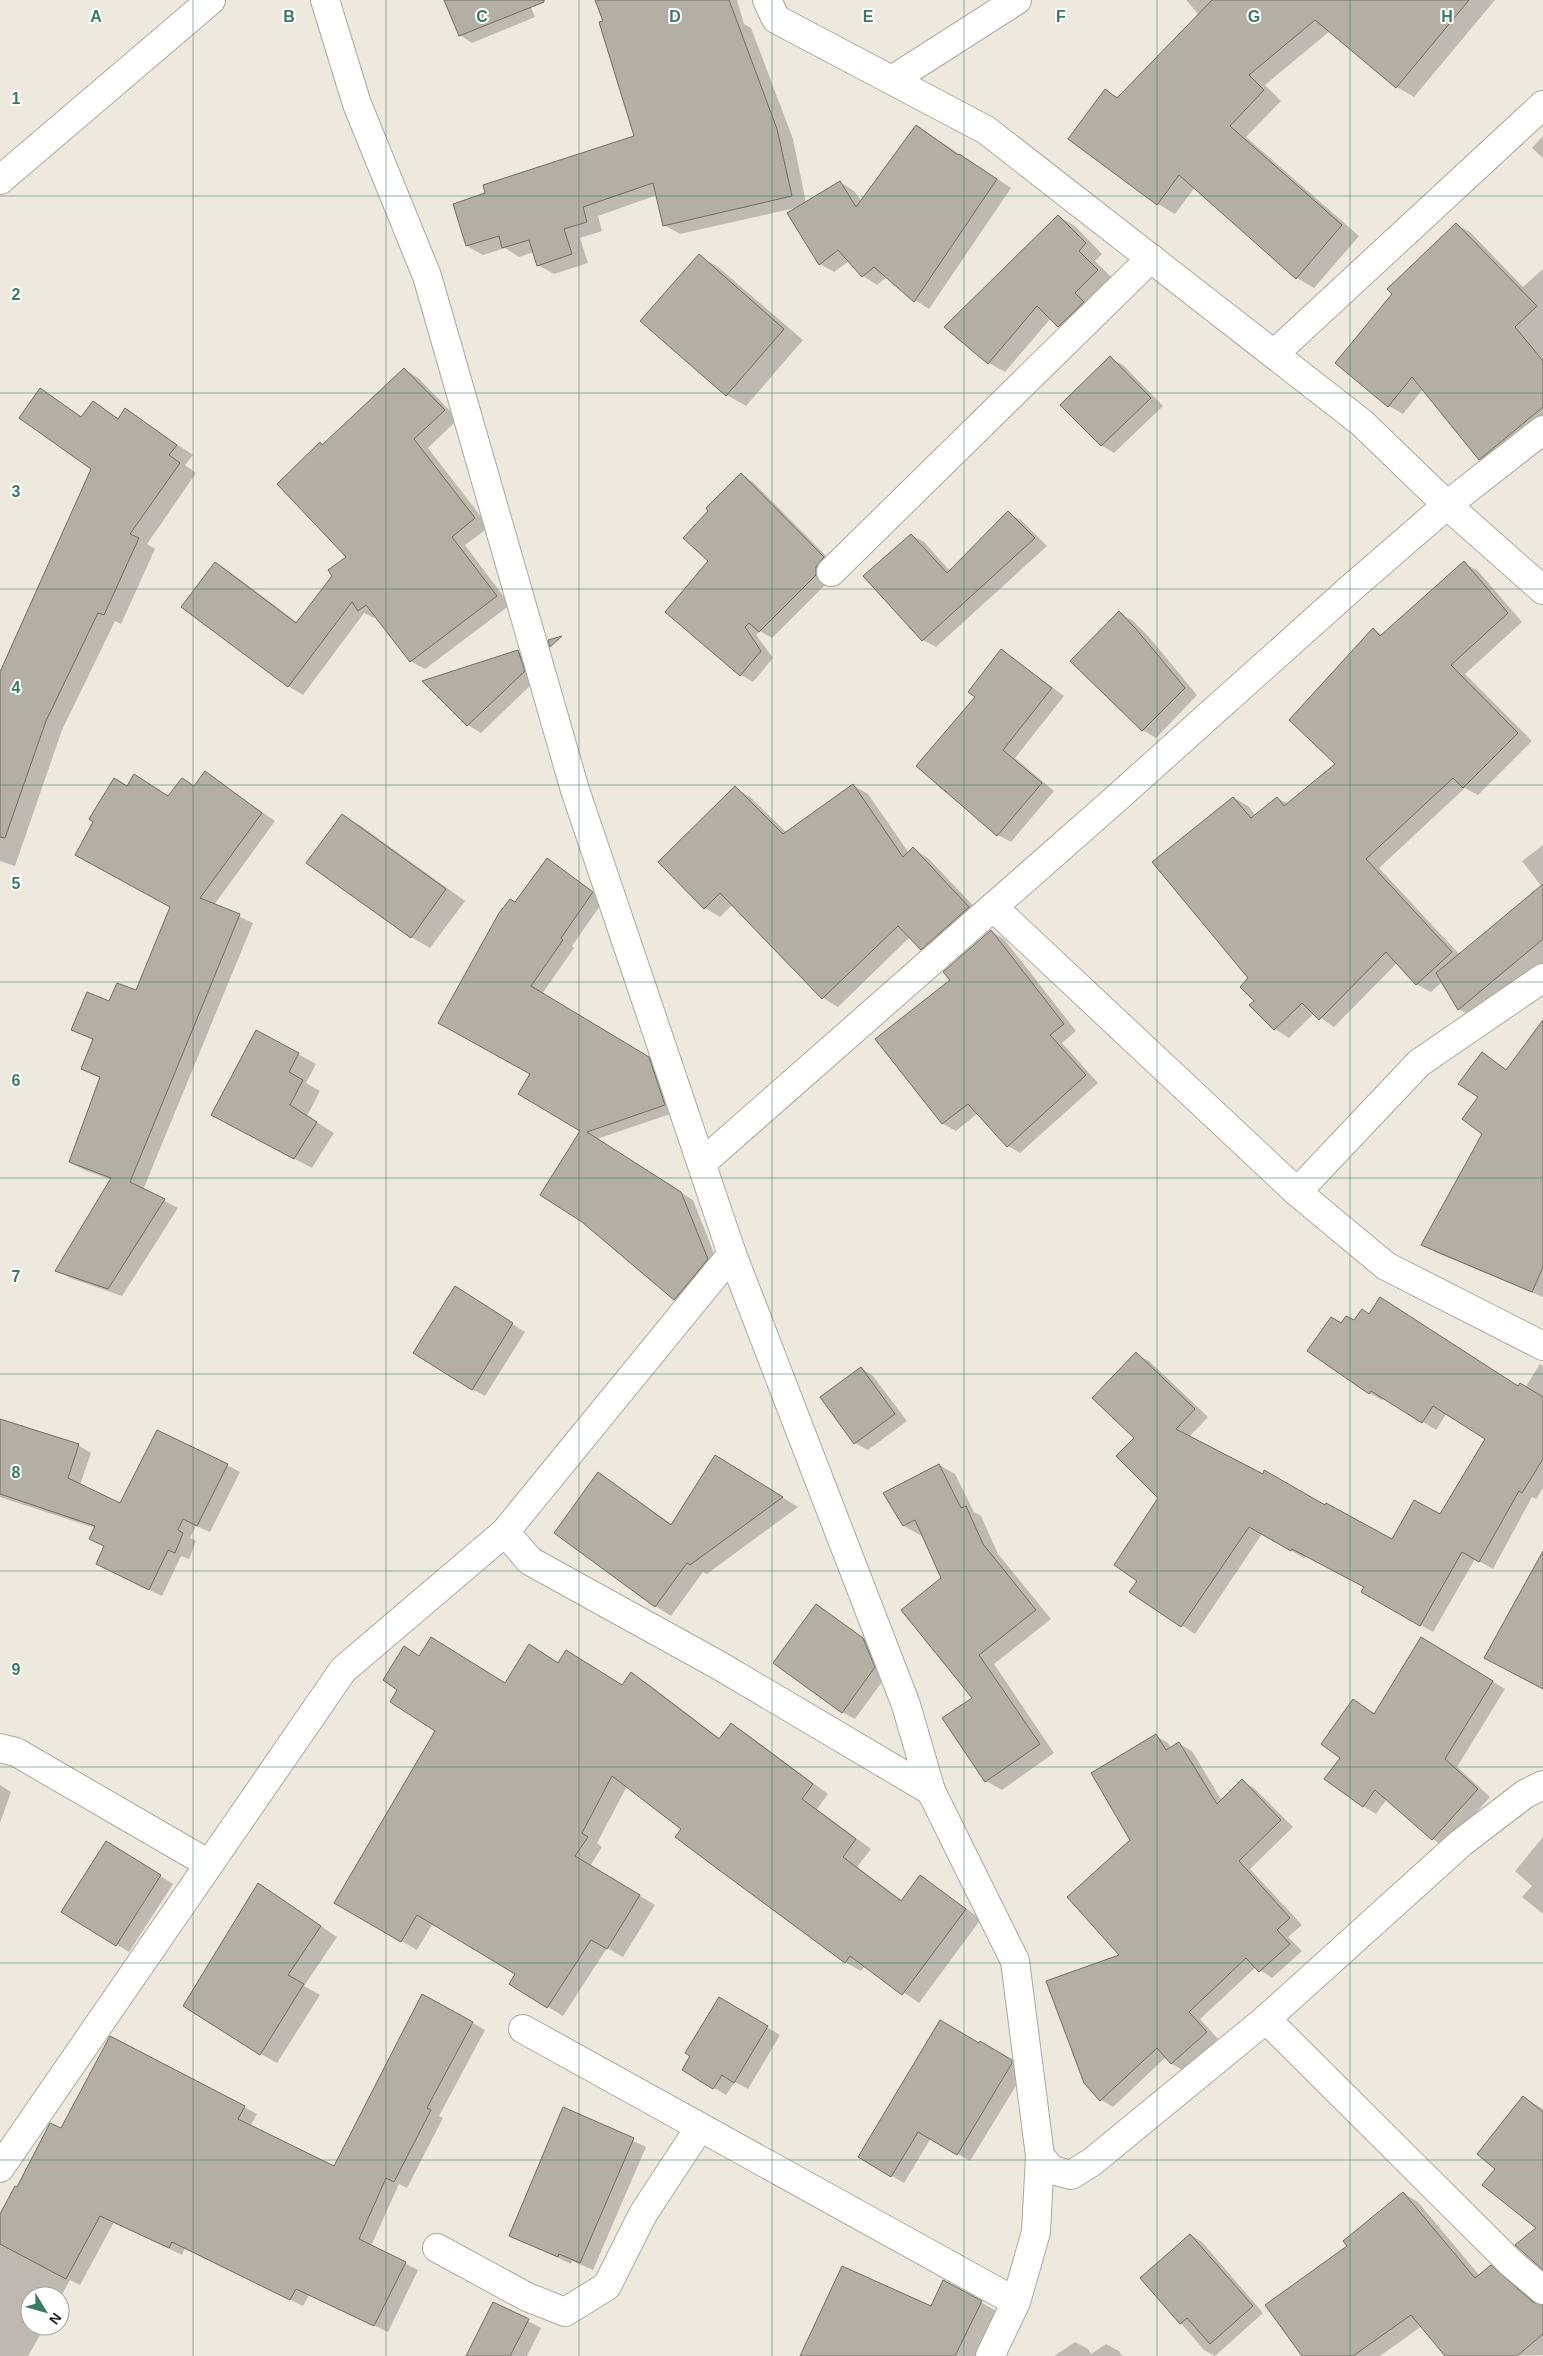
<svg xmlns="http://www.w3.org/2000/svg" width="1543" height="2356" font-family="Helvetica,sans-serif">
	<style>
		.shadow { fill: #0003 }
		.building { fill: #b3afa5; stroke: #716d63 }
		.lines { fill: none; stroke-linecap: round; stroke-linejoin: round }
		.minor-casing { stroke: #ada89e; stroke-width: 30 }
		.minor { stroke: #fff; stroke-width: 28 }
		.grid { fill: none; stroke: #3c7965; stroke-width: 1; stroke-opacity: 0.55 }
		.grid-label { font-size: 16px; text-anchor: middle; font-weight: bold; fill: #3c7965; stroke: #fff; stroke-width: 4; stroke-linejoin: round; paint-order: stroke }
	</style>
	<rect width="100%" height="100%" fill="#eee9df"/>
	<g class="shadow">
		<polygon points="445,0 528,0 535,17 472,43 460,35"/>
		<polygon points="596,0 737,0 744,24 751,28 793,139 806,203 840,182 854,191 862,202 917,126 1011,188 929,309 915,300 887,277 877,285 863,276 849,261 834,272 820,264 799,207 680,234 664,225 657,195 598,216 602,231 580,238 588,263 554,274 538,265 534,252 519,257 505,248 483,255 467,246 636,137"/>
		<polygon points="1186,0 1495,0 1414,97 1397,87 1330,31 1265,85 1281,101 1246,137 1359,236 1314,288 1297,278 1195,187 1175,214 1158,204 1105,91 1118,98 1199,15"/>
		<polygon points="1543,136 1543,158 1532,148"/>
		<polygon points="1058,216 1075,226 1102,254 1095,261 1114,280 1076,336 1059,326 1051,318 1005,372 989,363"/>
		<polygon points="1456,224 1470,232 1523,287 1543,269 1543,427 1494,467 1480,459 1423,389 1403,414 1389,406"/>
		<polygon points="699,256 718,267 803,340 746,406 727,395"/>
		<polygon points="1110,358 1123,365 1163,406 1114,453 1101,445"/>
		<polygon points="404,369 418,378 458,419 428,448 489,527 465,545 510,605 425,669 410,661 376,616 374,618 364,613 303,695 288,686 216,563 230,572 298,623 348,557"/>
		<polygon points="40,390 82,417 93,403 120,419 126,410 193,455 185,465 196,473 147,544 155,549 121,624 115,621 62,730 15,866 0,861 0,674 93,469"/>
		<polygon points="741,475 753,482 835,565 828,582 772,638 760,631 756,635 773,658 753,682 741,675"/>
		<polygon points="1008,513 1021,520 1047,546 936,647 923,640 865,577 911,535 924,542 950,571"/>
		<polygon points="1464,563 1478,571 1522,622 1465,674 1532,741 1478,795 1465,788 1379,868 1460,955 1542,887 1522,861 1543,845 1543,964 1477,1020 1459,1009 1442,982 1431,992 1416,984 1397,963 1334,1027 1314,1013 1289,1038 1275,1029 1251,1006 1256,1001 1250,978 1234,798 1248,806 1256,816 1277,798 1288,804 1337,764 1374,630 1383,635"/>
		<polygon points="1119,613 1132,620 1149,637 1197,695 1156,738 1143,730"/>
		<polygon points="1002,650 1064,696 1015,758 1054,791 1011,842 998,835 976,697"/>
		<polygon points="518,651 531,658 537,679 481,733 468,725"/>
		<polygon points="206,773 275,821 214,905 253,923 143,1190 178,1208 122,1296 70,1278 57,1270 112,1180 84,1170 70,1162 100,1078 82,1069 94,1040 73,1030 109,1003 136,992 171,907 128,787 135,775 169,797 195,787"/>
		<polygon points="853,785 868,794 909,853 913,849 928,858 983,916 937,957 922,949 910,937 838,1007 823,998 733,904 720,917 705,908 660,862 735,788 750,797 787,833"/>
		<polygon points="342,815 361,826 465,901 430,948 411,937"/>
		<polygon points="547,860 604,900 572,946 574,948 542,994 660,1065 676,1112 597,1139 693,1200 719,1266 686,1306 675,1299 583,1221 582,1131 531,1073 515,903"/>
		<polygon points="991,931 1004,939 1076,1031 1062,1043 1098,1083 1020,1153 1008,1146 978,1113 956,1131 943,1124 877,1040 952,980"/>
		<polygon points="1543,1023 1543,1297 1437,1253 1423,1244 1483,1134 1479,1097 1482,1053 1508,1070"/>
		<polygon points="298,1054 316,1064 306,1083 320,1091 307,1116 334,1133 312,1168 230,1125"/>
		<polygon points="468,1295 525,1332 485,1396 472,1389"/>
		<polygon points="1370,1315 1519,1387 1525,1388 1540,1364 1543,1366 1543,1488 1536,1499 1532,1497 1493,1569 1475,1559 1433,1632 1363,1592 1365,1587 1306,1555 1304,1558 1262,1534 1195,1634 1131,1592 1139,1580 1160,1498 1135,1438 1136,1354 1149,1361 1208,1417 1189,1437 1393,1540 1440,1516 1486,1438 1447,1413 1436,1430 1384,1398 1382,1400 1369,1393 1341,1324 1354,1322"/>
		<polygon points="861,1368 873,1376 907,1421 868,1450 855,1443"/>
		<polygon points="0,1433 78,1445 91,1453 80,1485 121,1505 227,1465 240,1472 210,1532 196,1526 190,1538 196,1541 189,1559 181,1556 162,1596 110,1571 106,1547 95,1528 0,1497"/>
		<polygon points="939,1465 955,1474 974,1512 981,1516 998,1554 1051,1619 994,1664 1054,1753 1002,1790 986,1781 974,1698 943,1578 922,1533 920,1535 904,1526"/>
		<polygon points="732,1466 798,1507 707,1574 703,1572 671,1616 655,1606 599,1473 673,1525"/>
		<polygon points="816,1606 876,1647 887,1675 855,1719 842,1712"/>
		<polygon points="1434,1646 1505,1689 1457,1767 1490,1797 1445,1847 1433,1839 1387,1799 1376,1814 1363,1806 1342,1757 1354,1701 1375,1714"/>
		<polygon points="420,1657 506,1684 559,1664 622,1686 631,1674 647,1683 721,1739 732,1725 747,1734 828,1794 817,1809 871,1849 857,1867 903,1901 921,1877 981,1919 919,2003 865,1966 861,1971 845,1962 683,1828 627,1786 597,1843 602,1847 590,1866 655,1905 623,1957 607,1948 563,2016 511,1984 517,1974 433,1923 417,1950 336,1902 436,1731"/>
		<polygon points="1156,1736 1168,1743 1171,1748 1179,1744 1192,1751 1222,1801 1242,1781 1254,1788 1293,1827 1250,1869 1302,1925 1288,1937 1302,1951 1272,1978 1256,1967 1200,2019 1218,2039 1184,2071 1172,2064 1166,2057 1113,2107 1101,2100 1122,1955 1132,1840"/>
		<polygon points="0,1785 11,1792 0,1823"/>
		<polygon points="1543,1837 1543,1914 1522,1897 1532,1886 1515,1871"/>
		<polygon points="119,1850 173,1884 129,1952 63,1912"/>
		<polygon points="275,1895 337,1937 304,1986 320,1995 277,2063 261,2054"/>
		<polygon points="720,1999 780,2035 748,2089 735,2082 726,2095 684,2070"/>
		<polygon points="473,2023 485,2030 439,2116 443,2118 407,2188 399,2184 371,2246 418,2270 388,2332 309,2295 303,2306 185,2248 182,2255 114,2222 80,2285 70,2280 60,2298 60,2296 30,2296 30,2326 45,2326 28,2356 0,2356 0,2217 18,2189 50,2125 61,2130 244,2107 257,2114 250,2127 334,2167"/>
		<polygon points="981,2043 1025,2071 970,2161 931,2138 904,2183 860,2157"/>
		<polygon points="1523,2097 1543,2109 1543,2268 1538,2228 1497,2168"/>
		<polygon points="564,2109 646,2147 593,2270 572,2261 571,2264 510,2235"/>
		<polygon points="1403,2193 1418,2202 1480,2276 1491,2267 1506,2275 1543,2308 1543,2355 1446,2356 1422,2326 1380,2356 1303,2356 1349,2247"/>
		<polygon points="1191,2235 1202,2242 1263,2313 1215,2356 1204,2350 1142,2278"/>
		<polygon points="944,2281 998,2312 976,2356 801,2356 931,2308"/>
		<polygon points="494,2303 541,2328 527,2356 468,2356"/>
		<polygon points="1075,2342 1088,2349 1091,2354 1106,2344 1119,2351 1122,2356 1054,2356"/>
	</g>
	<g class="building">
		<polygon points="444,0 544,0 544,2 459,36"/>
		<polygon points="595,0 729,0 777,129 792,196 663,226 653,183 583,207 587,222 564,229 572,254 537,266 529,240 502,248 499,236 466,246 453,204 485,193 483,185 634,136 599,22 603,21"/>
		<polygon points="1212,0 1469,0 1396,88 1315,20 1249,75 1264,90 1230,126 1342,225 1296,279 1179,175 1157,205 1068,139 1105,89 1117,98"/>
		<polygon points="916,125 958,155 959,154 997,179 914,302 874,267 862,277 838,250 819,265 787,213 840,181 856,207"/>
		<polygon points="1058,215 1086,243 1079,251 1098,270 1075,293 1084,302 1058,327 1037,306 988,364 944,327"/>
		<polygon points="1456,223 1537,306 1515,327 1543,361 1543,407 1479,460 1412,377 1388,407 1335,363 1392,294 1387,289"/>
		<polygon points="699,254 784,329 726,396 640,321"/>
		<polygon points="1110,356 1151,398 1101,446 1060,405"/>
		<polygon points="404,368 445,410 414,439 475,518 452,537 497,596 410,662 366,605 358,611 352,602 288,687 181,607 215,562 296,623 332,576 328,570 346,557 277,484 320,442 322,445"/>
		<polygon points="40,388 81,417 93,401 118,419 125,408 177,445 169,455 180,463 130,534 139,538 104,615 98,613 46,721 5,838 0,837 0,672 91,469 19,418"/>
		<polygon points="741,473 824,557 816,567 816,575 759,632 749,623 745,627 761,651 740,676 665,612 708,561 683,538 708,511 706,508"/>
		<polygon points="1008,511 1035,538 922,641 863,576 911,534 947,573"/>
		<polygon points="1464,561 1508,613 1451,665 1518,733 1463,788 1453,778 1366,859 1452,952 1416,985 1386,952 1319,1020 1302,1003 1274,1030 1249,1005 1254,1001 1240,987 1248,978 1152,862 1233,797 1251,818 1277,797 1284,806 1335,764 1289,720 1373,628 1380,636"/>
		<polygon points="1119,611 1136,629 1185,688 1142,731 1070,661"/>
		<polygon points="562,636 550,647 548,640"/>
		<polygon points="1001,649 1052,688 1003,750 1042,783 997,836 916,766 975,697 968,692"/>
		<polygon points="518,650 525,671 467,726 422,681"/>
		<polygon points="205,771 262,813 200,898 240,914 130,1182 165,1199 108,1289 55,1271 111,1178 69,1162 100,1077 81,1069 93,1039 71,1030 87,992 109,1001 117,983 136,990 170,907 75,855 93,822 89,819 114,778 127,786 134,774 168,796 182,778 194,786"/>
		<polygon points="853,784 903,857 913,847 969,907 921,950 898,926 822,999 720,893 704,909 658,862 735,786 783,834"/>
		<polygon points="342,814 446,889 411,938 306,863"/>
		<polygon points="547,858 593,892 561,938 563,940 531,986 649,1057 665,1105 587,1132 681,1192 708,1259 674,1300 582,1222 540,1195 580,1131 518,1094 530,1074 438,1023 499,913 510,899 515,902"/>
		<polygon points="1543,884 1543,939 1458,1010 1436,973"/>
		<polygon points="991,930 1064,1024 1050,1035 1086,1075 1007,1147 968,1104 942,1124 875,1039 950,980 943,972"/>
		<polygon points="1543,1020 1543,1267 1532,1292 1421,1245 1482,1134 1462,1119 1478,1097 1458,1084 1482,1052 1506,1070"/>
		<polygon points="256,1030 299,1053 289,1072 303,1080 290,1105 317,1122 294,1159 211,1115"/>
		<polygon points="455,1286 513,1323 472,1390 413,1353"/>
		<polygon points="1380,1297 1518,1386 1520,1383 1543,1397 1543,1459 1522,1493 1519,1491 1479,1562 1462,1552 1420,1626 1361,1592 1364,1587 1292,1549 1291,1551 1249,1527 1181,1627 1129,1592 1137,1581 1114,1565 1158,1498 1116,1456 1134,1438 1092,1398 1136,1352 1195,1409 1176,1429 1263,1474 1264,1470 1325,1505 1326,1503 1392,1539 1414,1500 1440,1514 1485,1439 1433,1406 1422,1423 1371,1391 1369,1394 1307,1351 1331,1317 1341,1323 1346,1316 1354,1320 1362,1309 1369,1314"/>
		<polygon points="861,1367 895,1414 854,1444 820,1397"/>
		<polygon points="0,1419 79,1444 68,1478 120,1503 157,1430 228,1464 197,1526 183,1519 178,1530 183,1533 175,1553 168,1550 149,1590 96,1564 104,1546 89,1539 95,1526 0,1494"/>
		<polygon points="715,1455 783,1497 690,1565 687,1563 655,1607 554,1533 598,1472 671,1525"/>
		<polygon points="939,1464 961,1508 966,1506 983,1544 1036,1610 979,1655 1040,1744 985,1782 942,1718 972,1698 901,1610 941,1578 915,1520 903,1526 883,1493"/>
		<polygon points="1543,1551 1543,1689 1484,1658"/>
		<polygon points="816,1604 863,1638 875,1667 842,1713 773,1663"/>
		<polygon points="431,1637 505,1683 529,1644 558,1663 566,1650 622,1685 631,1672 719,1739 731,1723 813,1784 802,1799 856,1839 843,1857 901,1901 920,1875 966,1909 902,1995 850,1956 845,1963 711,1864 675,1837 681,1829 612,1776 582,1833 588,1837 575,1856 640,1895 607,1949 591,1940 547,2008 509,1984 515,1974 417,1915 401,1942 334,1903 435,1731 390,1702 397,1690 383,1680 404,1646 419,1656"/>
		<polygon points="1421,1637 1493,1681 1445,1759 1478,1789 1432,1840 1375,1790 1363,1807 1324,1779 1340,1758 1321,1744 1353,1699 1374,1714"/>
		<polygon points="1156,1734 1166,1750 1179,1742 1217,1804 1242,1779 1281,1820 1239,1861 1290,1918 1277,1930 1290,1944 1259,1972 1246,1958 1189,2012 1207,2032 1171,2064 1157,2048 1100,2101 1084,2083 1046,1981 1119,1955 1067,1897 1130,1840 1091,1773"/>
		<polygon points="106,1841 161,1875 116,1946 61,1912"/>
		<polygon points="258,1883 321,1926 288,1975 304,1984 260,2055 183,2006"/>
		<polygon points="422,1994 473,2022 427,2108 431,2110 394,2182 386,2178 359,2239 406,2262 374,2326 296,2289 290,2300 172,2242 169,2248 100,2216 66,2279 0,2244 0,2214 15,2186 17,2187 50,2123 61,2128 110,2036 245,2106 238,2119 334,2166"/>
		<polygon points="719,1997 768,2026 734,2083 722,2075 713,2089 682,2070 690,2056 685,2053"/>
		<polygon points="940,2020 979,2043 980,2041 1012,2060 1012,2063 957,2155 918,2132 891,2177 858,2157"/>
		<polygon points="1523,2096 1543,2112 1543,2270 1515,2245 1536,2228 1482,2185 1495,2169 1477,2154"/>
		<polygon points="563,2107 634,2138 580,2263 559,2254 558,2257 509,2236"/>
		<polygon points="1403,2192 1475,2278 1491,2265 1533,2302 1543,2305 1543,2334 1517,2356 1445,2356 1411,2315 1353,2356 1302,2356 1265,2305 1347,2246 1343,2241"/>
		<polygon points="1190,2234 1253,2306 1210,2344 1187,2318 1180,2324 1140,2278"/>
		<polygon points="842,2266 931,2306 943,2280 982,2301 955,2356 800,2356"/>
		<polygon points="493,2302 529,2319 510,2356 466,2356"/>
	</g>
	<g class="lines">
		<g class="minor-casing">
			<g id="minor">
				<polyline points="325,0 357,104 427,276 575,790 732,1254 906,1705 931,1791 1015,1961 1040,2156 1036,2232 1016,2302 990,2356"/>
				<polyline points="767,0 776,19 986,130 1362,423 1447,505 1543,590"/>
				<polyline points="892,80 1017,0"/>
				<polyline points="0,180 211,0"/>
				<polyline points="1274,354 1543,105"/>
				<polyline points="831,572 1151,258"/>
				<polyline points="993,907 1297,1192 1386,1266 1543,1346"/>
				<polyline points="702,1163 1109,805 1350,589 1447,505 1543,430"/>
				<polyline points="1297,1192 1419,1063 1543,978"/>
				<polyline points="505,1532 530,1561 720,1666 931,1791"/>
				<polyline points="0,1748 16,1752 209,1864"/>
				<polyline points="1266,2019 1511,2263 1543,2290"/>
				<polyline points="523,2029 1016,2302"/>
				<polyline points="1040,2156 1052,2170 1071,2175 1092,2162 1266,2019 1461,1843 1525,1794 1543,1785"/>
				<polyline points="0,2168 343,1670 505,1532 732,1254"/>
				<polyline points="437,2248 527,2297 565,2312 607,2286 643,2214 700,2127"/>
			</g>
		</g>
		<use href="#minor" class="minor"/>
	</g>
	<path class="grid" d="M193,0v2356M386,0v2356M579,0v2356M772,0v2356M964,0v2356M1157,0v2356M1350,0v2356M0,196h1543M0,393h1543M0,589h1543M0,785h1543M0,982h1543M0,1178h1543M0,1374h1543M0,1571h1543M0,1767h1543M0,1963h1543M0,2160h1543"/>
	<g class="grid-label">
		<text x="96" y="22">A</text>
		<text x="289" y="22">B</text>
		<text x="482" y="22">C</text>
		<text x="675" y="22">D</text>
		<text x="868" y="22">E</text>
		<text x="1061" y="22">F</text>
		<text x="1254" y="22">G</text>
		<text x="1447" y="22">H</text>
		<text x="16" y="104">1</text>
		<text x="16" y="300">2</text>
		<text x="16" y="497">3</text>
		<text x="16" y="693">4</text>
		<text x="16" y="889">5</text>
		<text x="16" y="1086">6</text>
		<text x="16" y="1282">7</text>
		<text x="16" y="1478">8</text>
		<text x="16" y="1675">9</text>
	</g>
	<g transform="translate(45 2311) rotate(127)"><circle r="24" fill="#ffffff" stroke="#a4a3a1"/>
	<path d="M0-4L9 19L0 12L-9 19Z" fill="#3c7965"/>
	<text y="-8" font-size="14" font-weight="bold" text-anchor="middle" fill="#1b1915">N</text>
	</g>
</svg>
